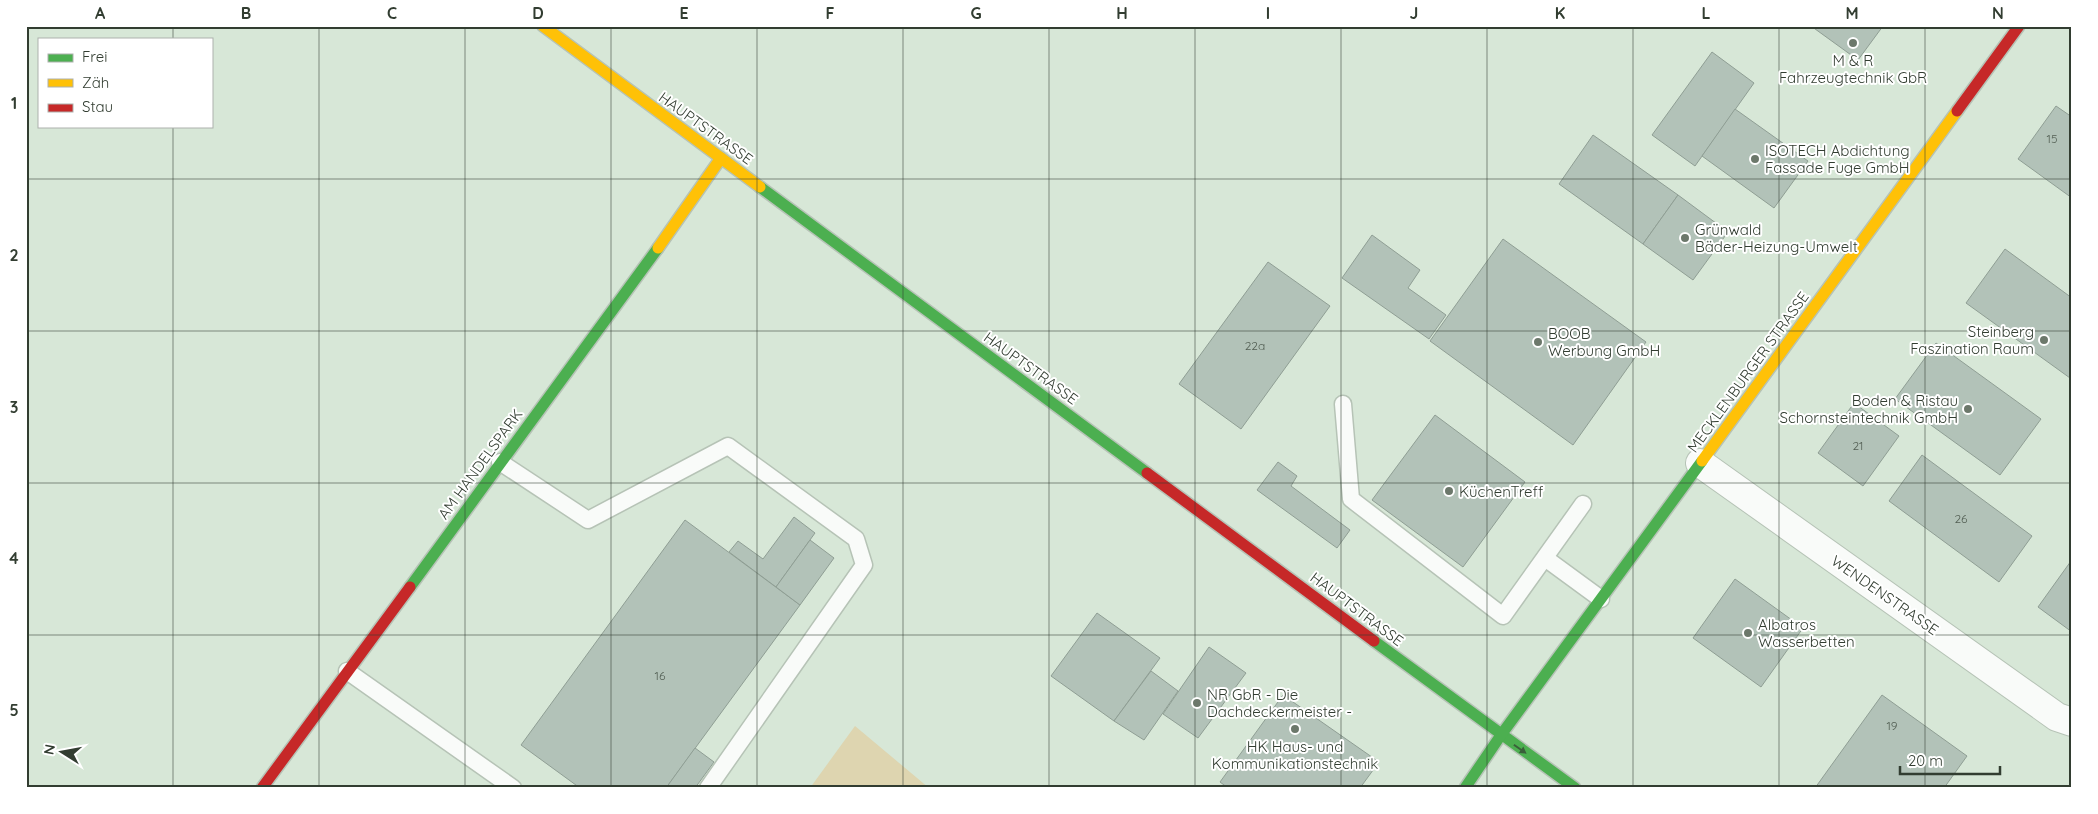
<svg xmlns="http://www.w3.org/2000/svg" width="2098" height="814" font-family="Quicksand,sans-serif">
	<style>
		.green { fill: #ded5b0 }
		.building { fill: #b2c2b8; stroke: #8f9e94 }
		.lines { fill: none; stroke-linecap: round; stroke-linejoin: round }
		.lane-casing { stroke: #b6c3b6; stroke-width: 19 }
		.street-casing { stroke: #b6c3b6; stroke-width: 30 }
		.fast-casing { stroke: #b6c3b6; stroke-width: 14 }
		.slow-casing { stroke: #b6c3b6; stroke-width: 14 }
		.jam-casing { stroke: #b6c3b6; stroke-width: 14 }
		.lane { stroke: #f9fbf9; stroke-width: 16 }
		.street { stroke: #f9fbf9; stroke-width: 28 }
		.fast { stroke: #4caf50; stroke-width: 11 }
		.slow { stroke: #ffc107; stroke-width: 11 }
		.jam { stroke: #c62828; stroke-width: 11 }
		.oneway { fill: #3a5f3a }
		.grid { fill: none; stroke: #323d31; stroke-width: 1; stroke-opacity: 0.55 }
		.poi-dot { fill: #6c786b; stroke: #fff; stroke-width: 2 }
		.labels { text-anchor: middle; dominant-baseline: central; stroke-width: 4; stroke-linejoin: round; paint-order: stroke }
		.number-label { font-size: 12px; fill: #525e53 }
		.poi-label { font-size: 15px; fill: #323d31; stroke: #fff; text-anchor: start }
		.street-label { font-size: 15px; fill: #323d31; stroke: #fff }
		.neatline { fill: none; stroke: #323d31; stroke-width: 2 }
		.grid-label { font-size: 16px; text-anchor: middle; font-weight: bold; fill: #323d31 }
	</style>
	<rect width="100%" height="100%" fill="#d7e7d7"/>
	<polygon class="green" points="855,726 929,788 810,788"/>
	<g class="building">
		<polygon points="1811,26 1883,26 1858,60"/>
		<polygon points="1712,52 1754,83 1695,166 1652,135"/>
		<polygon points="2056,106 2072,117 2072,198 2018,159"/>
		<polygon points="1735,109 1808,161 1774,208 1702,156"/>
		<polygon points="1593,135 1678,195 1643,244 1559,184"/>
		<polygon points="1678,195 1728,232 1693,280 1643,244"/>
		<polygon points="1372,235 1420,270 1408,288 1446,315 1429,339 1342,278"/>
		<polygon points="1503,239 1646,342 1573,445 1430,341"/>
		<polygon points="2005,249 2072,298 2070,378 1966,303"/>
		<polygon points="1268,262 1330,306 1241,429 1179,384"/>
		<polygon points="1936,343 2041,419 2000,475 1895,399"/>
		<polygon points="1854,403 1899,436 1863,486 1818,453"/>
		<polygon points="1435,415 1525,482 1463,567 1372,500"/>
		<polygon points="1922,455 2032,536 1999,582 1889,501"/>
		<polygon points="1278,462 1297,476 1291,486 1350,530 1337,548 1257,490"/>
		<polygon points="794,517 815,533 776,587 729,552 738,541 763,559"/>
		<polygon points="685,520 800,605 666,788 580,788 521,745"/>
		<polygon points="810,540 834,558 800,605 776,587"/>
		<polygon points="2071,561 2072,562 2072,632 2038,607"/>
		<polygon points="1735,579 1803,628 1761,687 1693,638"/>
		<polygon points="1097,613 1160,658 1114,721 1051,676"/>
		<polygon points="1209,647 1246,673 1198,738 1163,714"/>
		<polygon points="1151,671 1178,691 1144,740 1114,721"/>
		<polygon points="1283,695 1379,762 1360,788 1228,788 1220,782"/>
		<polygon points="1882,695 1967,756 1944,788 1815,788"/>
		<polygon points="695,748 714,762 695,788 666,788"/>
	</g>
	<g class="lines">
		<g class="lane-casing">
			<g id="lane">
				<polyline points="1343,404 1351,499 1503,616 1583,504"/>
				<polyline points="500,462 588,520 728,446 856,539 864,565 708,788"/>
				<polyline points="1545,558 1601,599"/>
				<polyline points="347,671 513,788"/>
			</g>
		</g>
		<g class="street-casing">
			<polyline id="street" points="1700,463 2057,717 2072,722"/>
		</g>
		<g class="fast-casing">
			<g id="fast">
				<polyline points="760,187 1147,473"/>
				<polyline points="410,587 658,248"/>
				<polyline points="1374,641 1575,788"/>
				<polyline points="1465,788 1501,735 1702,461"/>
			</g>
		</g>
		<g class="slow-casing">
			<g id="slow">
				<polyline points="543,26 760,187"/>
				<polyline points="658,248 721,158"/>
				<polyline points="1702,461 1957,111"/>
			</g>
		</g>
		<g class="jam-casing">
			<g id="jam">
				<polyline points="1957,111 2019,26"/>
				<polyline points="1147,473 1374,641"/>
				<polyline points="262,788 410,587"/>
			</g>
		</g>
		<use href="#lane" class="lane"/>
		<use href="#street" class="street"/>
		<use href="#fast" class="fast"/>
		<use href="#slow" class="slow"/>
		<use href="#jam" class="jam"/>
	</g>
	<defs><path id="oneway-solid" d="M-6-.8H1V-3.2L6.5 0L1 3.2V.8H-6Z" transform="scale(1.25)"/></defs>
	<use class="oneway" href="#oneway-solid" transform="translate(1520 749) rotate(35)"/>
	<path class="grid" d="M173,26v13M319,26v762M465,26v762M611,26v762M757,26v762M903,26v762M1049,26v762M1195,26v762M1341,26v762M1487,26v762M1633,26v762M1779,26v762M1925,26v762M173,126v662M26,179h2046M26,331h2046M26,483h2046M26,635h2046"/>
	<g class="poi-dot">
		<circle cx="1853" cy="43" r="5"/>
		<circle cx="1755" cy="159" r="5"/>
		<circle cx="1685" cy="238" r="5"/>
		<circle cx="2044" cy="340" r="5"/>
		<circle cx="1538" cy="342" r="5"/>
		<circle cx="1968" cy="409" r="5"/>
		<circle cx="1449" cy="491" r="5"/>
		<circle cx="1748" cy="633" r="5"/>
		<circle cx="1197" cy="703" r="5"/>
		<circle cx="1295" cy="729" r="5"/>
	</g>
	<g class="labels">
		<g class="number-label">
			<text x="2052" y="138">15</text>
			<text x="1255" y="345">22a</text>
			<text x="1858" y="445">21</text>
			<text x="1961" y="518">26</text>
			<text x="660" y="675">16</text>
			<text x="1892" y="725">19</text>
		</g>
		<g class="poi-label">
			<text x="1853" y="60" text-anchor="middle">M &amp; R<tspan x="1853" dy="17">Fahrzeugtechnik GbR</tspan></text>
			<text x="1765" y="150">ISOTECH Abdichtung<tspan x="1765" dy="17">Fassade Fuge GmbH</tspan></text>
			<text x="1695" y="229">Grünwald<tspan x="1695" dy="17">Bäder-Heizung-Umwelt</tspan></text>
			<text x="2034" y="331" text-anchor="end">Steinberg<tspan x="2034" dy="17">Faszination Raum</tspan></text>
			<text x="1548" y="333">BOOB<tspan x="1548" dy="17">Werbung GmbH</tspan></text>
			<text x="1958" y="400" text-anchor="end">Boden &amp; Ristau<tspan x="1958" dy="17">Schornsteintechnik GmbH</tspan></text>
			<text x="1459" y="491">KüchenTreff</text>
			<text x="1758" y="624">Albatros<tspan x="1758" dy="17">Wasserbetten</tspan></text>
			<text x="1207" y="694">NR GbR - Die<tspan x="1207" dy="17">Dachdeckermeister -</tspan></text>
			<text x="1295" y="746" text-anchor="middle">HK Haus- und<tspan x="1295" dy="17">Kommunikationstechnik</tspan></text>
		</g>
		<g class="street-label">
			<text transform="translate(706 128) rotate(36)">HAUPTSTRASSE</text>
			<text transform="translate(1031 368) rotate(36)">HAUPTSTRASSE</text>
			<text transform="translate(1748 372) rotate(-54)">MECKLENBURGER STRASSE</text>
			<text transform="translate(480 464) rotate(-54)">AM HANDELSPARK</text>
			<text transform="translate(1885 595) rotate(35)">WENDENSTRASSE</text>
			<text transform="translate(1357 609) rotate(37)">HAUPTSTRASSE</text>
		</g>
	</g>
	<rect width="2098" height="814" fill="none" stroke="#ffffff" stroke-width="55"/>
	<rect x="38" y="38" width="175" height="90" fill="#ffffff" stroke="#adb1ad"/>
	<rect x="48" y="54" width="25" height="8" fill="#4caf50" stroke="#adb1ad"/>
	<text x="82" y="62" font-size="15" fill="#323d31">Frei</text>
	<rect x="48" y="79" width="25" height="8" fill="#ffc107" stroke="#adb1ad"/>
	<text x="82" y="88" font-size="15" fill="#323d31">Zäh</text>
	<rect x="48" y="104" width="25" height="8" fill="#c62828" stroke="#adb1ad"/>
	<text x="82" y="112" font-size="15" fill="#323d31">Stau</text>
	<g transform="translate(62 752) rotate(281)" stroke="#ffffff" stroke-width="4" paint-order="stroke">
	<path d="M0-4L9 19L0 12L-9 19Z" fill="#323d31"/>
	<text y="-8" font-size="14" font-weight="bold" text-anchor="middle" fill="#323d31">N</text>
	</g>
	<path d="M1900 766v8h100v-8" fill="none" stroke="#323d31" stroke-width="2.5"/>
	<text x="1908" y="766" font-size="15" fill="#323d31" stroke="#ffffff" stroke-width="4" paint-order="stroke">20 m</text>
	<rect x="28" y="28" width="2042" height="758" class="neatline"/>
	<g class="grid-label">
		<text x="100" y="19">A</text>
		<text x="246" y="19">B</text>
		<text x="392" y="19">C</text>
		<text x="538" y="19">D</text>
		<text x="684" y="19">E</text>
		<text x="830" y="19">F</text>
		<text x="976" y="19">G</text>
		<text x="1122" y="19">H</text>
		<text x="1268" y="19">I</text>
		<text x="1414" y="19">J</text>
		<text x="1560" y="19">K</text>
		<text x="1706" y="19">L</text>
		<text x="1852" y="19">M</text>
		<text x="1998" y="19">N</text>
		<text x="14" y="109">1</text>
		<text x="14" y="261">2</text>
		<text x="14" y="413">3</text>
		<text x="14" y="564">4</text>
		<text x="14" y="716">5</text>
	</g>
</svg>
